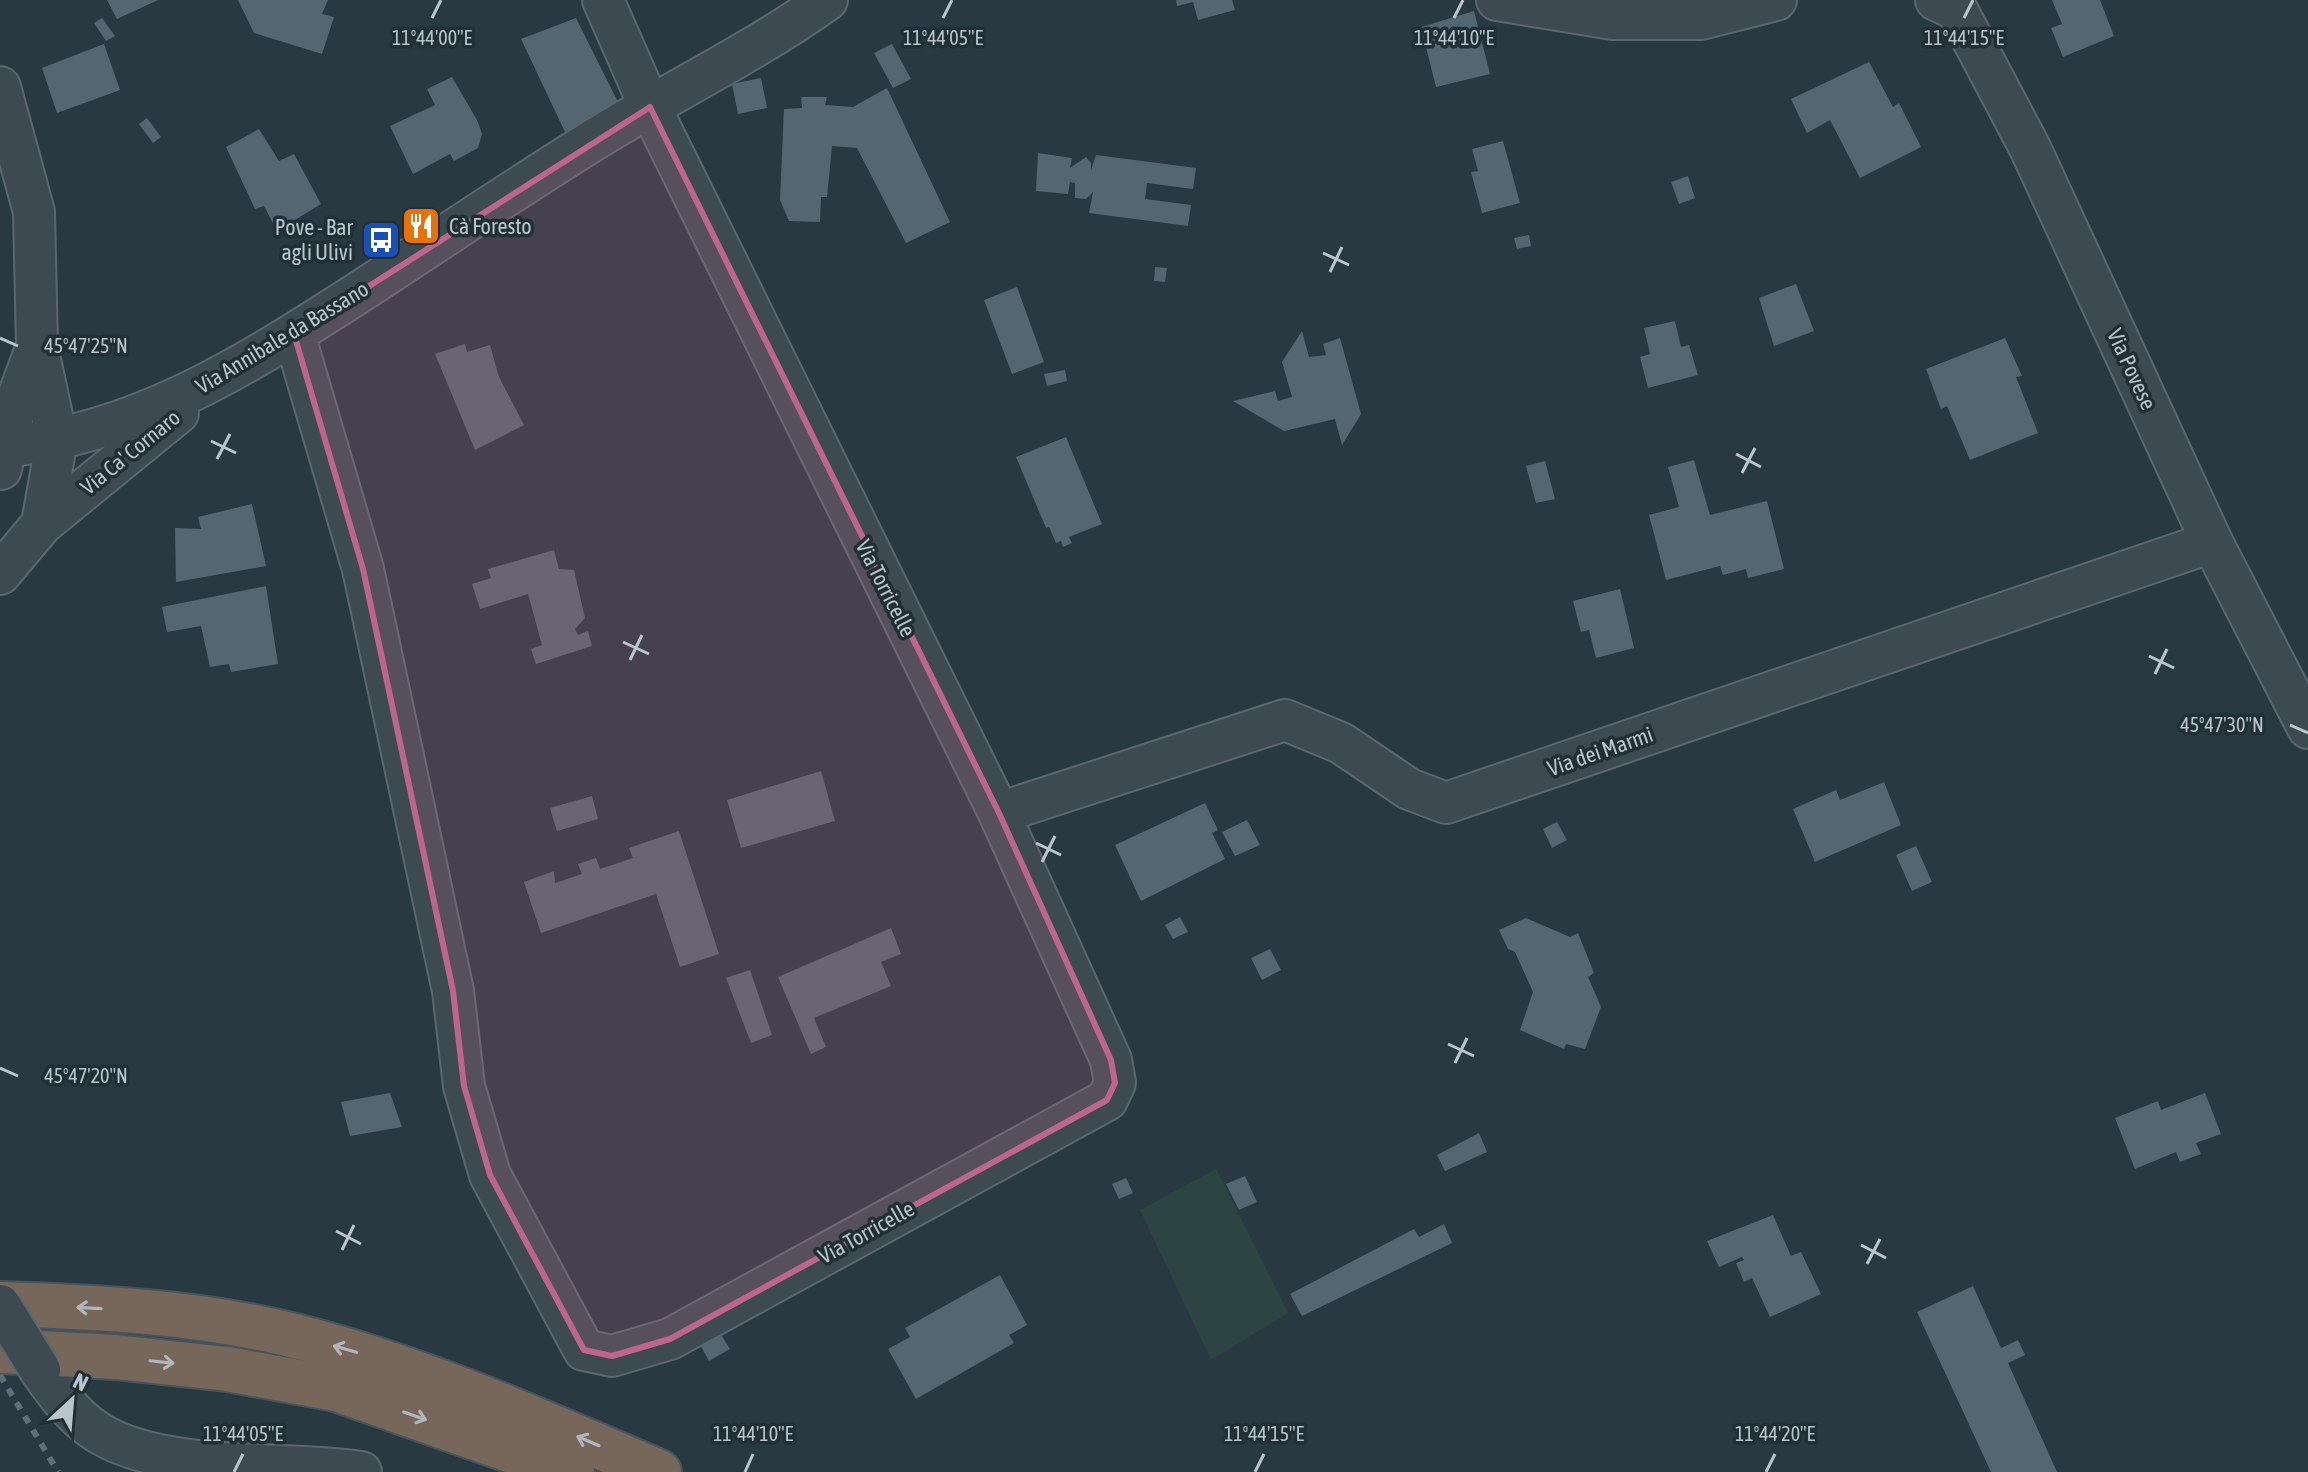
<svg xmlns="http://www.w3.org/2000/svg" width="2308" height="1472" font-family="'Asap Condensed',sans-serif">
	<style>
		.green { fill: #2c4542 }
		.building { fill: #54666f }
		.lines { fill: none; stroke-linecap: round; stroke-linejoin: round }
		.minor-casing { stroke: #5b676f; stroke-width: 44 }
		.highway-casing { stroke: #47545c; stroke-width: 48 }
		.minor { stroke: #3d4a52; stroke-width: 40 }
		.highway { stroke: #77665a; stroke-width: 44 }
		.rail { stroke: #5f6f79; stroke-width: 6; stroke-dasharray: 8 8; stroke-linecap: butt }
		.minor-bridge-casing { stroke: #5b676f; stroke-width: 44; stroke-linecap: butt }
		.minor-bridge { stroke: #3d4a52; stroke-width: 40 }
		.oneway { stroke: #b0b6bb }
		.marked { fill: #be658e; fill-opacity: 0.2; stroke: #be658e; stroke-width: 6; stroke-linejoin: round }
		.ticks { fill: none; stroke: #bac4cc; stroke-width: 3 }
		.labels { text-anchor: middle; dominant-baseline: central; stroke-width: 7; stroke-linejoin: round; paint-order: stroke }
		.poi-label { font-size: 22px; fill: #bac4cc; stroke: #212f37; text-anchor: start }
		.street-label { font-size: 22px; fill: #bac4cc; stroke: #212f37 }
		.ticks-label { font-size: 20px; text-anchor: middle; fill: #bac4cc; stroke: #212f37; stroke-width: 7; stroke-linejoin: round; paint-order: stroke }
	</style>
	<rect width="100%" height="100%" fill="#293942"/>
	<polygon class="green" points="1216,1169 1288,1313 1211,1360 1140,1210"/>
	<g class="building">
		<polygon points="107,0 158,0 117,19"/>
		<polygon points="238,0 328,0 322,14 334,17 322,54 254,33"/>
		<polygon points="1176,0 1232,0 1235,10 1198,20 1193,2 1177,6"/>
		<polygon points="2052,0 2100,0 2114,36 2063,57 2051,28 2062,24"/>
		<polygon points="1474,11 1490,74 1436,87 1421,27"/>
		<polygon points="102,18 115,36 106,41 94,23"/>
		<polygon points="576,18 620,106 565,132 521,39"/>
		<polygon points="104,44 120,90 57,113 42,68"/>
		<polygon points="892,44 911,79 893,88 874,53"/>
		<polygon points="1869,62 1893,107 1899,103 1921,147 1860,178 1830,120 1807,133 1791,99"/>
		<polygon points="452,77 477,120 482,134 478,148 454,161 450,154 413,174 390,126 435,105 427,89"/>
		<polygon points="761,78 767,108 738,114 732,84"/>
		<polygon points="887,88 950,222 906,243 857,148 832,146 827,197 821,197 820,222 789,221 780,200 784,109 802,108 801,97 827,97 825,105 853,107"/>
		<polygon points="147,118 161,137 153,143 139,124"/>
		<polygon points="259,129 279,161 294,154 321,204 277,231 264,206 255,209 226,147"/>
		<polygon points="1503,141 1520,203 1482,213 1471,172 1478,171 1472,149"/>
		<polygon points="1038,153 1072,158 1070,168 1086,157 1091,163 1091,170 1096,155 1196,168 1193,189 1147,183 1145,199 1191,205 1188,226 1089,213 1093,192 1086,199 1075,198 1075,183 1070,182 1068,194 1036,191"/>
		<polygon points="1688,176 1695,198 1679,204 1671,182"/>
		<polygon points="1529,235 1531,246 1517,249 1514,238"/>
		<polygon points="1155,267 1167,268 1165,282 1154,281"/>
		<polygon points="1796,284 1814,331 1774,346 1759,298"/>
		<polygon points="1017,287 1044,362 1012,374 984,300"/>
		<polygon points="1675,321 1681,347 1689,345 1698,375 1648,388 1640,357 1650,354 1644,328"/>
		<polygon points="1302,331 1309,357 1326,355 1323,344 1340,338 1361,414 1342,445 1335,419 1284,431 1233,401 1275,391 1278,401 1292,397 1282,362"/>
		<polygon points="2005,338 2022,376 2016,377 2038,433 1970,460 1947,406 1941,409 1926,369"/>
		<polygon points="465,344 467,352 490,345 499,377 524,425 475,450 435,354"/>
		<polygon points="1065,370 1067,381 1047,386 1044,374"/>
		<polygon points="1066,437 1102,524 1069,537 1072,543 1063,547 1061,541 1056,543 1049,527 1046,528 1016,457"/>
		<polygon points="1694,460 1710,515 1767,501 1784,569 1748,578 1746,569 1723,575 1720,566 1666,580 1649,515 1679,507 1668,467"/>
		<polygon points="1545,461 1555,499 1536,503 1526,466"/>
		<polygon points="252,504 266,566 176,582 175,528 201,529 198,517"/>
		<polygon points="554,550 559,569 574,570 585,618 575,629 578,635 588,631 592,646 536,664 531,649 542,645 528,594 480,609 472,584 491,578 488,569"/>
		<polygon points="266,586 278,664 231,672 229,664 210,667 201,626 167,632 162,607"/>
		<polygon points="1620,589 1634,648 1596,658 1589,630 1581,632 1573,601"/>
		<polygon points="821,771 835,821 741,848 727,800"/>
		<polygon points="1884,782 1901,825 1815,862 1793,809 1836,790 1840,800"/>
		<polygon points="592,796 598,819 557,831 550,808"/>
		<polygon points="1205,803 1218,830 1212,833 1225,859 1141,901 1115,845"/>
		<polygon points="1247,820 1260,845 1235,856 1222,832"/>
		<polygon points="1557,822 1567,840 1552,848 1543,829"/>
		<polygon points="679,831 719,954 680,967 656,894 541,933 524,882 554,871 555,883 582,874 578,864 596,858 600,869 633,858 629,848"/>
		<polygon points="1916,846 1932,882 1912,891 1896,855"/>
		<polygon points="1180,917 1188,932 1173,939 1165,925"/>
		<polygon points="1526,918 1570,937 1578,933 1594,973 1588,977 1601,1007 1585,1049 1566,1044 1564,1049 1520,1030 1533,992 1515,952 1508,949 1499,930"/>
		<polygon points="891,928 901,954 881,962 891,986 814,1018 826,1047 811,1054 778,977"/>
		<polygon points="1270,949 1281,970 1262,980 1251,958"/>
		<polygon points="750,970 772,1035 751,1043 726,978"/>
		<polygon points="390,1093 402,1127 350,1136 341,1102"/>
		<polygon points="2205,1093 2221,1134 2196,1143 2201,1154 2180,1162 2176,1152 2135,1169 2115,1118 2158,1101 2161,1110"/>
		<polygon points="1479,1133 1487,1152 1445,1171 1437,1155"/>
		<polygon points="1245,1176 1257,1202 1239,1210 1226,1184"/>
		<polygon points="1126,1178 1133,1193 1119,1199 1112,1184"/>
		<polygon points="1773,1215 1791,1256 1801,1252 1821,1294 1770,1317 1752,1278 1744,1282 1736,1263 1744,1260 1742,1257 1719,1267 1707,1241"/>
		<polygon points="1444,1224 1452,1243 1302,1316 1290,1294 1414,1229 1419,1237"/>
		<polygon points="1000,1275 1027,1325 1009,1335 1014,1343 916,1399 888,1349 910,1337 905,1328"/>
		<polygon points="1973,1286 2001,1348 2018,1340 2025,1355 2008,1363 2057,1472 1991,1472 1917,1312"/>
		<polygon points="718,1330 730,1349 709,1361 698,1341"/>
	</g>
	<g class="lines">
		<g class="minor-casing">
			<g id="minor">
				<polyline points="1497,0 1613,19 1701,19 1776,0"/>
				<polyline points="1936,0 1957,10 2030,148 2212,542 2308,728"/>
				<polyline points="0,87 34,212 37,346 57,439 42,524"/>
				<polyline points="294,334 363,569 453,991 464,1086 490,1175 584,1350 612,1356 670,1339 1107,1100 1115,1083 1111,1060 999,813 650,107 603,0"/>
				<path d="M0,447c137,-11 249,-84 361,-156 75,-49 148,-98 223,-145 80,-51 166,-91 243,-146"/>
				<polyline points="1,469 16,402 37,346"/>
				<polyline points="0,574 42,524 178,413"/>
				<polyline points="999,813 1285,720 1341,743 1409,789 1446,803 2212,542"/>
				<path d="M40,1370c18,26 39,54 68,68 67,34 178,23 253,34"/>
			</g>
		</g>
		<g class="highway-casing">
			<g id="highway">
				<path d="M0,1304c99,3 199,8 295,32 127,32 245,85 364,136"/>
				<polyline points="0,1351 115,1357 227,1369 336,1389 572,1472"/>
			</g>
		</g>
		<use href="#minor" class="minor"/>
		<use href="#highway" class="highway"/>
		<polyline class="rail" points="0,1375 58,1472"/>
		<g class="minor-bridge-casing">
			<polyline id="minor-bridge" points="0,1305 40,1370"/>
		</g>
		<use href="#minor-bridge" class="minor-bridge"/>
	</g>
	<defs><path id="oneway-shaft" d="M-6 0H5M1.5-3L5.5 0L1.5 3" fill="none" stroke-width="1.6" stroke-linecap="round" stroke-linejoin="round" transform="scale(2)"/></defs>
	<g class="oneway">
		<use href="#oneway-shaft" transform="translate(89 1308) rotate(-177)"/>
		<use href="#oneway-shaft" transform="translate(345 1349) rotate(-164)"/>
		<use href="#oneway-shaft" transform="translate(162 1362) rotate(6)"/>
		<use href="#oneway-shaft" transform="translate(415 1416) rotate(19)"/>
		<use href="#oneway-shaft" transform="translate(588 1441) rotate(-157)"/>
	</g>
	<path class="marked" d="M650,107l349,706 112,247 4,23 -8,17 -437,239 -58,17 -28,-6 -94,-175 -26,-89 -11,-95 -90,-422 -69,-235z"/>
	<path class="ticks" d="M432,18l9,-18M943,18l9,-18M1454,18l9,-18M1964,18l9,-18M1323,253l26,12M1330,272l12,-25M0,338l18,8M211,441l25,12M1736,454l25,13M217,459l13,-25M1742,473l13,-25M623,642l26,12M2149,656l25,12M630,660l12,-25M2155,674l12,-25M2290,725l18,8M1036,843l25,12M1042,862l13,-26M1448,1044l26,12M1455,1063l12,-25M0,1068l18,8M336,1231l25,13M1861,1245l25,13M342,1250l12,-25M1867,1264l13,-25M234,1472l9,-18M745,1472l8,-18M1255,1472l9,-18M1766,1472l9,-18"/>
	<defs>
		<g id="restaurant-square" transform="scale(2)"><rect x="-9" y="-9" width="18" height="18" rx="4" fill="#e8710a" stroke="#212f37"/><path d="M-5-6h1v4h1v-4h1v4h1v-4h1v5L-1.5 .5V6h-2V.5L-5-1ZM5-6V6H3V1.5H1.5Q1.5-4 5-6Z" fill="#fff"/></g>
		<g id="bus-square" transform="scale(2)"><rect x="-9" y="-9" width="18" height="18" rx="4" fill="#1a4fb4" stroke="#212f37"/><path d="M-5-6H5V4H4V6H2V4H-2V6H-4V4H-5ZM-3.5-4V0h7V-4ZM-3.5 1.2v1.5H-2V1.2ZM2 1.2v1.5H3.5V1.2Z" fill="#fff"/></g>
	</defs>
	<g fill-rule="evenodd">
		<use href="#restaurant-square" x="421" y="226"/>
		<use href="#bus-square" x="381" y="240"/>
	</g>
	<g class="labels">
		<g class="poi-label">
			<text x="449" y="226">Cà Foresto</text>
			<text x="353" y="227" text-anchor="end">Pove - Bar<tspan x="353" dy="25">agli Ulivi</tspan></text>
		</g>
		<g class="street-label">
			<text transform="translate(282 337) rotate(-31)">Via Annibale da Bassano</text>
			<text transform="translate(2132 369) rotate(65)">Via Povese</text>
			<text transform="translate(130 452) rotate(-39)">Via Ca' Cornaro</text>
			<text transform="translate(886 588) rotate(63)">Via Torricelle</text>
			<text transform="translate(1600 751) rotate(-19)">Via dei Marmi</text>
			<text transform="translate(866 1232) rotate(-29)">Via Torricelle</text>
		</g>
	</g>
	<g class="ticks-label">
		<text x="432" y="45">11°44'00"E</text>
		<text x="1454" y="45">11°44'10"E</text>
		<text x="1964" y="45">11°44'15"E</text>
		<text x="943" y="45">11°44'05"E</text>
		<text x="86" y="353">45°47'25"N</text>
		<text x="2222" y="732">45°47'30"N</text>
		<text x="86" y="1083">45°47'20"N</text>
		<text x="243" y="1441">11°44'05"E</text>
		<text x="753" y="1441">11°44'10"E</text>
		<text x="1264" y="1441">11°44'15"E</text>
		<text x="1775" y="1441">11°44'20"E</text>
	</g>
	<g transform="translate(72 1400) rotate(26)" stroke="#212f37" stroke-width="6" paint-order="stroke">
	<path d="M0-6L14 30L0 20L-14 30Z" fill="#bac4cc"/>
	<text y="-12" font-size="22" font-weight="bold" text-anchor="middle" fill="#bac4cc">N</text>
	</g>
</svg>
